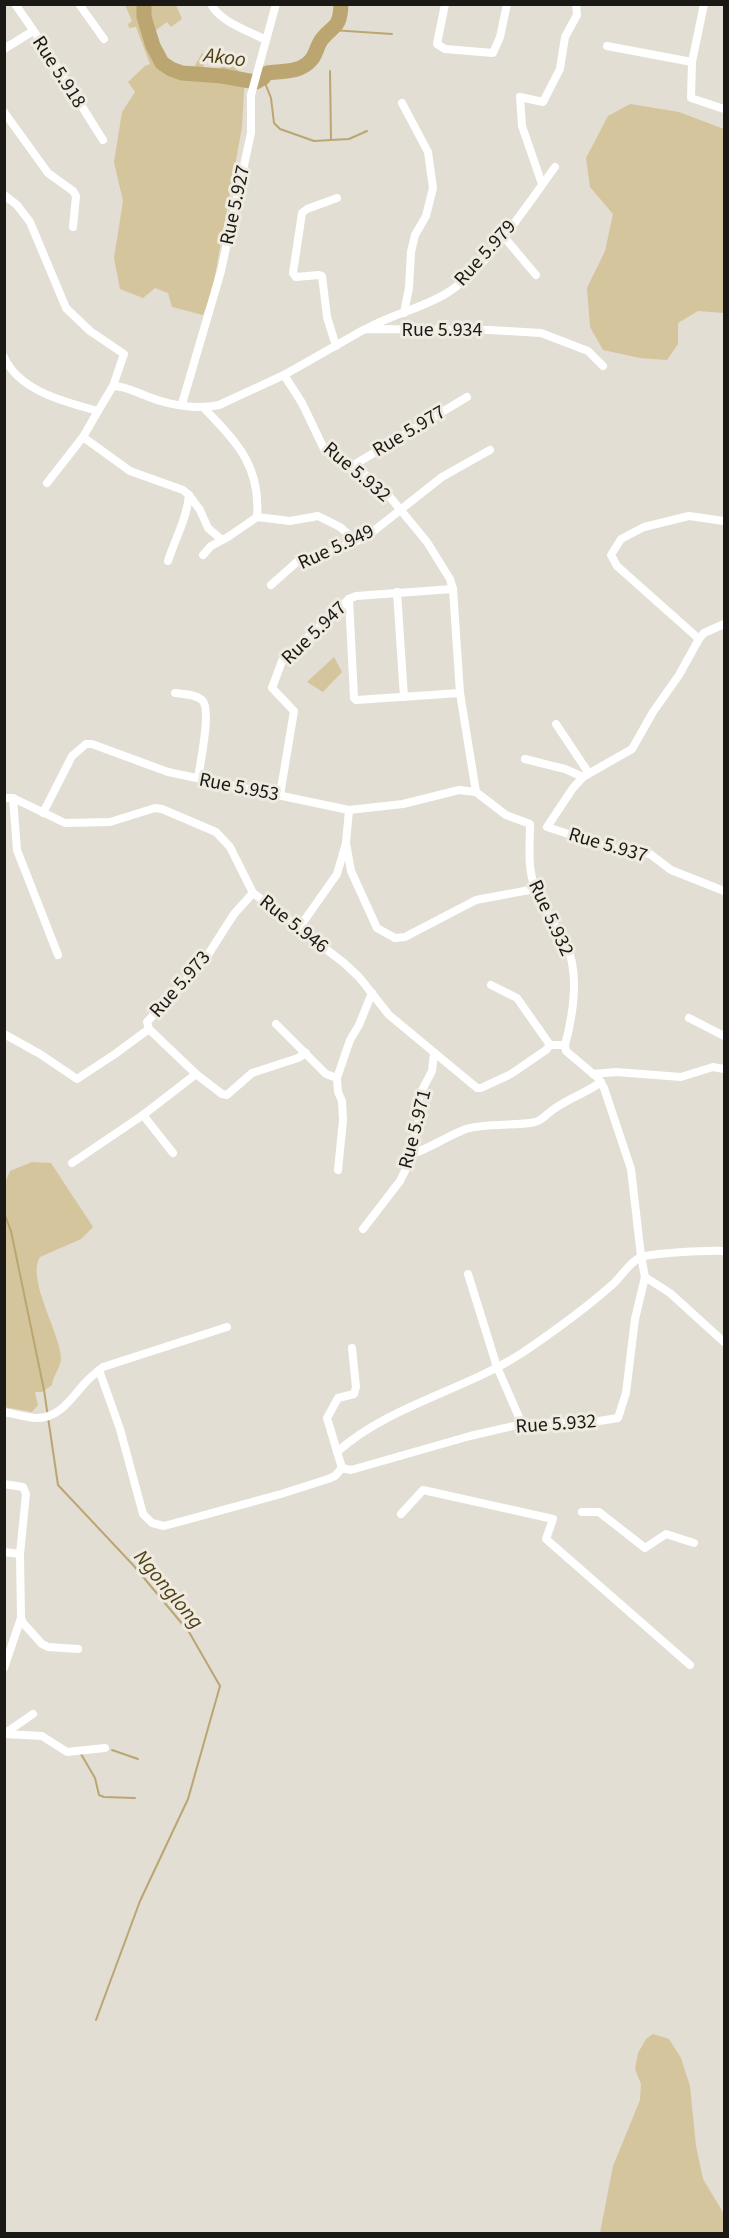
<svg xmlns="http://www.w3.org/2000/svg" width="729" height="2238" font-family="'Source Sans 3',sans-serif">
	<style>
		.green { fill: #d5c59d }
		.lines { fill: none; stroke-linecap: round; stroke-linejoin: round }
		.stream { stroke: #bba671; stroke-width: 2 }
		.river { stroke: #bba671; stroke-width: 15 }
		.minor { stroke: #fff; stroke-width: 8 }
		.labels { text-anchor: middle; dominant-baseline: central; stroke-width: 6; stroke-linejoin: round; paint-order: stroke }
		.street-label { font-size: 20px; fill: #1a1915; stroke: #efebe1 }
		.water-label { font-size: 21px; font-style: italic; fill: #4e3f14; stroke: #efebe1 }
	</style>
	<rect width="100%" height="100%" fill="#e2ded4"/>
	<g class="green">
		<polygon points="125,5 176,5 182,19 171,27 167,22 152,33 163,50 160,57 175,67 193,69 202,53 209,57 203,67 218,72 224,62 233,66 245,77 242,127 212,292 203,315 172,307 168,293 155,288 143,298 120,289 114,258 123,201 114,162 122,112 135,92 128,82 145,66 150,64 136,27 129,28 128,24 132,21"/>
		<polygon points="630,104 679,112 724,129 724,313 698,311 678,323 678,344 667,360 640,358 603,350 590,327 587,288 605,251 613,214 590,187 586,158 608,116"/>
		<polygon points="334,657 342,672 323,692 307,682"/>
		<path d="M32,1162l19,1 42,64 -12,12 -41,18c-14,22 20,75 21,101 0,10 -8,17 -9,27l-10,7h-7l3,13 -6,7 -28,-5 1,-224 5,-12z"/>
		<polygon points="653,2034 669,2039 681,2058 690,2086 696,2146 703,2179 724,2214 724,2233 600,2233 613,2166 640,2100 641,2084 635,2069 638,2053 646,2039"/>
	</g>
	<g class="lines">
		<g class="stream">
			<polyline points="332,30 392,34"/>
			<polyline points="330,71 331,140"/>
			<polyline points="263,78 271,98 274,123 280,129 314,141 349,139 367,131"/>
			<polyline points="4,1213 11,1231 44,1390 58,1485 134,1566 189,1632 220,1686 188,1799 140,1901 96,2020"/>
			<polyline points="112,1750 138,1759"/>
			<polyline points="81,1754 95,1778 99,1795 104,1797 135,1798"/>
		</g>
		<path class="river" d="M144,4v13l9,29 9,17 9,6 11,4 40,3 34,6 7,-4 4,-5c15,-2 33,0 44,-13 5,-5 6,-15 11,-21 12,-15 18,-10 19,-35"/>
		<g class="minor">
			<polyline points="15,4 40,40 103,140"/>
			<polyline points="79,4 104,39"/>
			<path d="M211,4c9,18 38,27 55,36"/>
			<polyline points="445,4 437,44 445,49 493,53 500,37 507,4"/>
			<polyline points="704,4 692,62 691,98 724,109"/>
			<polyline points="607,46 692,62"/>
			<polyline points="4,49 33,31"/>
			<polyline points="402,103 428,152 433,188 426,216 415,235 411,252 409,288 404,313"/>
			<polyline points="4,112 48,173 73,191 76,196 73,227"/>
			<polyline points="542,184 522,126 520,97 543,102 560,69 565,37 577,15 576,4"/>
			<polyline points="4,195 17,205 30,222 66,308 90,331 124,354 113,386"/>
			<polyline points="504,237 536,275"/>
			<path d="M366,329c26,-15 55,-20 81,-36 39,-24 80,-88 108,-126"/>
			<polyline points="336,346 327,317 322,276 319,275 296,277 293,273 302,213 307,209 337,198"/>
			<path d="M4,357c15,34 61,45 94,54l15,-25c13,0 24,7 36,11 20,8 48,13 70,8l65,-30 18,28 23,48 32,17 28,23 42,51 23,37 3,10 7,104 16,99 30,23 24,9c0,21 -3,43 5,64 7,20 22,38 31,57 14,27 7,71 -1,100l1,6 32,27 6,10 27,81 10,87 4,21 -10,42 -9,74 -8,25 -25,4 -71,2 -52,12 -119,34 -9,-2 -7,8 -7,3 -47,15 -117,32 -12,-3 -9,-9 -23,-85 -21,-59"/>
			<polyline points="284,375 365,329 490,330 541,333 588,351 603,366"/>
			<polyline points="182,404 221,271 251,133 251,95 276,4"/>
			<path d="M203,407c33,35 58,58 54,110l33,4 28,-5 22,11 16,14"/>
			<path d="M83,437l47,34 53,19 6,5c-2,23 -14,44 -21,66"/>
			<polyline points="352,466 467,397"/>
			<polyline points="47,483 83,437 98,411"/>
			<polyline points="189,495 200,510 208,528 222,540"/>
			<polyline points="203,555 211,546 228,537 257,517"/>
			<polyline points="271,585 298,561 336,550 366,537 442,477 490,450"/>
			<polyline points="397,592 404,697"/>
			<polyline points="349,599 354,698 356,700 460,693"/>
			<polyline points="724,624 704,633 699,639 679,675 653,712 632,749 583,777 573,788 547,827 611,848 650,854 671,870 724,891"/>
			<polyline points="699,639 617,566 611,555 621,539 644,527 689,516 724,521"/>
			<path d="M175,693c9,1 20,1 27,7 10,9 -2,64 -4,78"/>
			<polyline points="556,724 588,772"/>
			<polyline points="525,759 565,769 583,777"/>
			<polyline points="280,795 294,711 272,688 282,661 349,599 356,596 453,589"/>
			<polyline points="4,798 13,798 65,823 110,822 155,808 162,809 216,832 230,847 253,893 344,963 359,977 389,1015 477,1088 481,1088 511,1074 546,1050 550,1045 565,1045"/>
			<polyline points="13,798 17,850 58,955"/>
			<polyline points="43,813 72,756 86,744 92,744 168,772 349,810 403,804 459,790 476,792"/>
			<polyline points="346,843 351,871 377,928 395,938 405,937 476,900 535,889"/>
			<polyline points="299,928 337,874 346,843 349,810"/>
			<polyline points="491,985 517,998 550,1045"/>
			<polyline points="689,1018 724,1036"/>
			<polyline points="276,1024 326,1074 337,1078"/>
			<polyline points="4,1034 40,1054 77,1079 115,1054 149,1029"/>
			<polyline points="196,1074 222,1094 227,1095 252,1073 298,1058 306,1053"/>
			<polyline points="593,1074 616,1072 681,1077 713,1067 724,1069"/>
			<polyline points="143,1115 173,1153"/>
			<path d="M412,1154c19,-6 35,-18 54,-25 22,-7 47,-2 69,-7 6,-1 10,-6 15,-10 16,-13 35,-18 51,-30"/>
			<polyline points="72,1163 143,1115 196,1074 149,1029 147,1022 204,961 234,914 253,893"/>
			<polyline points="338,1170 343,1120 342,1101 338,1092 337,1078 350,1040 359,1025 372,993"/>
			<polyline points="363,1229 400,1181 411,1159 419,1119 419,1096 432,1071 434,1053"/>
			<polyline points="468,1274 497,1367 522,1424"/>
			<polyline points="645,1277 670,1293 724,1342"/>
			<path d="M4,1412c11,2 23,6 33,6 23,0 35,-21 48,-35 5,-6 12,-11 18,-16l124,-40"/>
			<path d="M337,1452c53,-47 126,-61 185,-99 31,-21 63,-44 91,-69 9,-8 15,-20 26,-26 8,-5 72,-8 85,-7"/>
			<polyline points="342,1468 327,1418 338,1398 354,1394 356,1387 352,1348"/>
			<polyline points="4,1484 23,1487 26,1494 20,1554 21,1618 23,1623 42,1644 48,1647 78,1649"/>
			<polyline points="582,1512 599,1512 645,1548 666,1534 694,1543"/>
			<polyline points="401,1514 423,1490 553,1519 546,1539 690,1665"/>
			<polyline points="4,1552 20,1554"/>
			<polyline points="4,1668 21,1618"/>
			<polyline points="4,1734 42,1736 67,1752 105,1748"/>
			<polyline points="4,1734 33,1714"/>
		</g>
	</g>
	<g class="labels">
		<g class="street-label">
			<text transform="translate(59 72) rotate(57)">Rue 5.918</text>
			<text transform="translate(235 205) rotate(-78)">Rue 5.927</text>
			<text transform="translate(485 253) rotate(-48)">Rue 5.979</text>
			<text x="442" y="330">Rue 5.934</text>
			<text transform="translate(409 431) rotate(-31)">Rue 5.977</text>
			<text transform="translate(357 472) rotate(40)">Rue 5.932</text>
			<text transform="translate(336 547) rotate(-25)">Rue 5.949</text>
			<text transform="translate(314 633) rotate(-44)">Rue 5.947</text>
			<text transform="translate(239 787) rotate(11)">Rue 5.953</text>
			<text transform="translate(608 845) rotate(16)">Rue 5.937</text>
			<text transform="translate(551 918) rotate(65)">Rue 5.932</text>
			<text transform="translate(294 924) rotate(38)">Rue 5.946</text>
			<text transform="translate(180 984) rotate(-49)">Rue 5.973</text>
			<text transform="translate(415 1129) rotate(-76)">Rue 5.971</text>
			<text transform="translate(556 1424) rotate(-4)">Rue 5.932</text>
		</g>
		<g class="water-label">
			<text transform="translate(225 57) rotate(7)">Akoo</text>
			<text transform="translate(169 1589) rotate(50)">Ngonglong</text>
		</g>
	</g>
	<rect width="729" height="2238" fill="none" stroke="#1a1915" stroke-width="12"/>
</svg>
